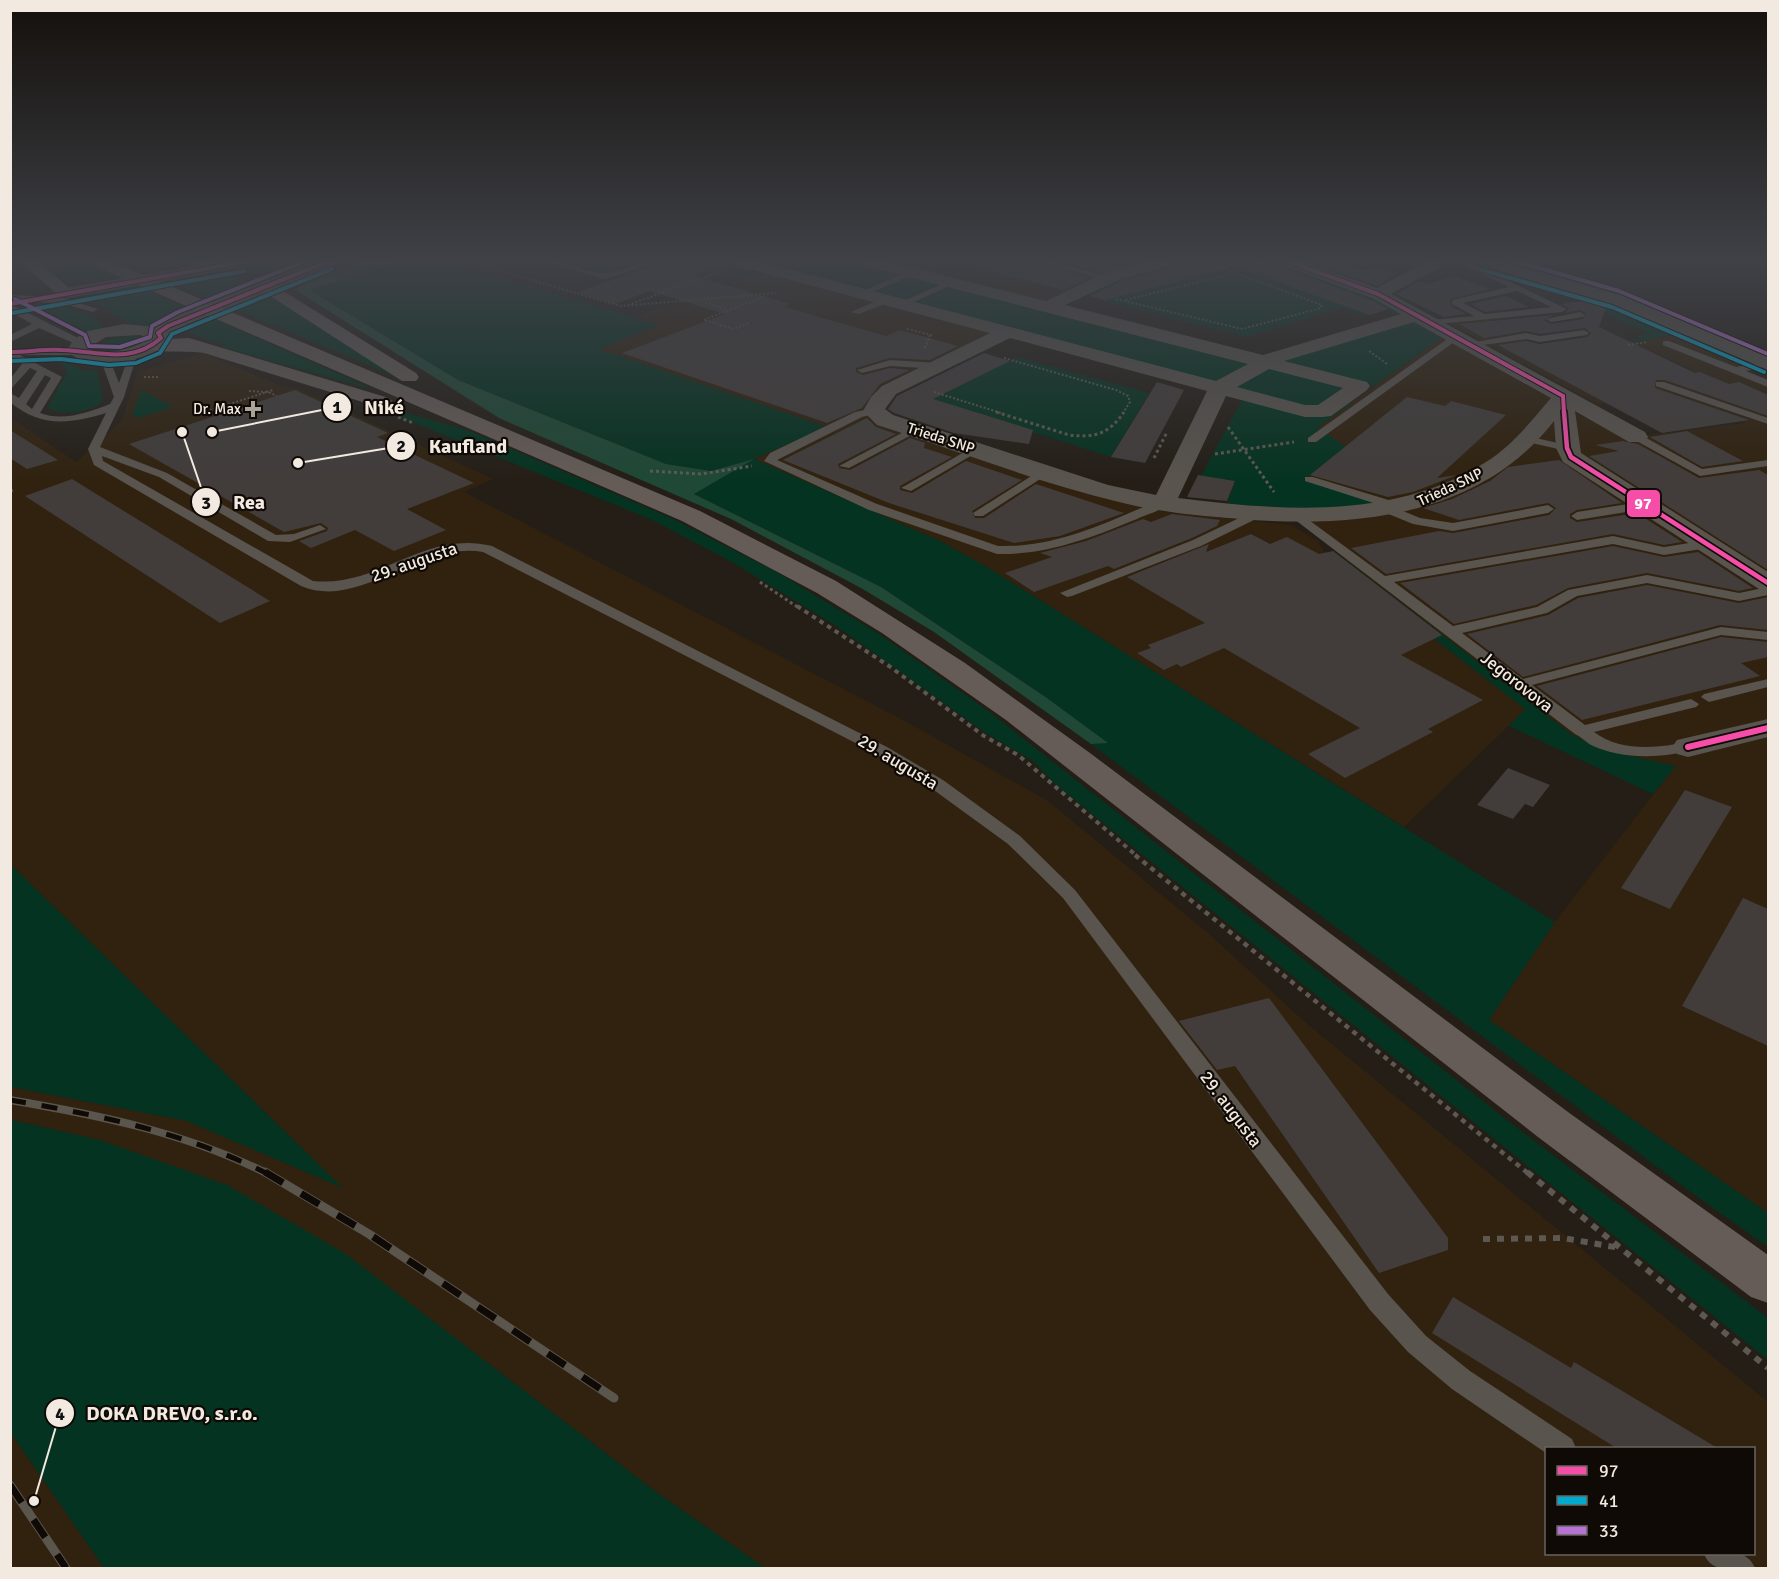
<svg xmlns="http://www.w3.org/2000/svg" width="1779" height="1579" font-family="Signika,sans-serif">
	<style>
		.built { fill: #30220f; fill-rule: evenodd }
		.green { fill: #053321 }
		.forest { fill: #1f4836 }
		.building { fill: #423d3b }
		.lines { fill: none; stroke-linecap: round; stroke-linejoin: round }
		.path-far4 { stroke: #5d5952; stroke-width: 2; stroke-dasharray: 2 2; stroke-linecap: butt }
		.path-far3 { stroke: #5d5952; stroke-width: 3; stroke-dasharray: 3 3; stroke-linecap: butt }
		.path-far2 { stroke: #5d5952; stroke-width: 4; stroke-dasharray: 4.5 4.5; stroke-linecap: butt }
		.path-far1 { stroke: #5d5952; stroke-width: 4.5; stroke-dasharray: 5 5; stroke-linecap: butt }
		.path { stroke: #5d5952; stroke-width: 6; stroke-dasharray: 7 7; stroke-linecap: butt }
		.service { fill: #59544e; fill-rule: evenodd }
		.minor { fill: #59544e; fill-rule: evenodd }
		.tertiary { fill: #59544e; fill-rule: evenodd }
		.primary { fill: #655c57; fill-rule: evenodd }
		.rail-far1-casing { stroke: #5a554d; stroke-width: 8 }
		.rail-casing { stroke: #5a554d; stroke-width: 9 }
		.rail-far1 { stroke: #0f0a05; stroke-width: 5; stroke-dasharray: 16; stroke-linecap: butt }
		.rail { stroke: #0f0a05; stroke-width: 7; stroke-dasharray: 21; stroke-linecap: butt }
		.bus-1-far2-casing { stroke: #0f0a05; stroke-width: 6 }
		.bus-1-far1-casing { stroke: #0f0a05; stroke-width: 8 }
		.bus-1-casing { stroke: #0f0a05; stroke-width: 10 }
		.bus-2-casing { stroke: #0f0a05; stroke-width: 6 }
		.bus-3-casing { stroke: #0f0a05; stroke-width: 6 }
		.bus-1-far2 { stroke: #f54da8; stroke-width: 4 }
		.bus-1-far1 { stroke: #f54da8; stroke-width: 4.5 }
		.bus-1 { stroke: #f54da8; stroke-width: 6 }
		.bus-2 { stroke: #00a9ce; stroke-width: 4 }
		.bus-3 { stroke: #b673d3; stroke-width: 4 }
		.poi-dot { fill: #aaa399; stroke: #0f0a05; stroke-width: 2 }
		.labels { text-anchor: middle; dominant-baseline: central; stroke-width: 4.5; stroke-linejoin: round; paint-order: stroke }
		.far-poi-label { font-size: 15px; fill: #f2eae0; stroke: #0f0a05; text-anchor: end }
		.far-street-label { font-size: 15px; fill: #f2eae0; stroke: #0f0a05 }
		.street-label { font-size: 18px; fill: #f2eae0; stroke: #0f0a05 }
		.leader { fill: none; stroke: #f2eae0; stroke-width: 2 }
		.callout-dot { fill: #f2eae0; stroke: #0f0a05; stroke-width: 2 }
		.mark-label { font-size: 18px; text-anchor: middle; font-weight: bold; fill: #111 }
		.callout-label { font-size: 20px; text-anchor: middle; font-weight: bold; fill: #f2eae0; stroke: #0f0a05; stroke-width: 4.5; stroke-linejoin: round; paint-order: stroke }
		.line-badge { stroke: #0f0a05; stroke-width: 2 }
		.badge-label { font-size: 16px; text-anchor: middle; font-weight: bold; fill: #fff }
	</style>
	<rect width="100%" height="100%" fill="#241e16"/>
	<g class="built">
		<polygon points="862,261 1145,261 1106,273 1095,272 1088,276 1093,280 1039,306"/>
		<polygon points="777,267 1006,327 882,385 868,406 867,416 872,421 1152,510 1291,525 1318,541 1327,556 1526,709 1404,827 992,570 942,542 754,459 826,427 598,349 658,325 636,317"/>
		<polygon points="1486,318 1637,398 1597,404 1449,323"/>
		<polygon points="1676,334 1757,370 1748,372 1768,383 1768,1213 1489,1020 1555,922 1675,766 1604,750 1571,734 1339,555 1297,512 1369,499 1303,480 1317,468 1318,427 1444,336 1626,438 1745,423 1632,382 1693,370 1632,343"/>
		<path d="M203,353l78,33 16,2 196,91 -29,13 441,229 143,80 160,132 97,89 463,380v166h-1003l-109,-76 -168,-129 -388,-223 -89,-20v-33l176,34 154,66 -330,-322 -1,-448 66,45 46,-42 16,-48zM1546,1448h208v106h-208z"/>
		<polygon points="11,1433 104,1568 11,1568"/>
	</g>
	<g class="green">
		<polygon points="40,261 78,261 114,276 68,284"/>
		<polygon points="122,261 185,261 193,263 147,271"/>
		<path d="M264,261h54c-25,10 -46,19 -73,9l2,-4z"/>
		<polygon points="402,261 446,261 659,325 599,349 827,427 754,459 942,542 992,570 1555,922 1489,1020 1768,1213 1768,1247 1688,1190 1091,744 1107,743 1047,698 881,587 694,494 751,460 711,471 666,464 458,380 309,290"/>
		<path d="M554,261h70l12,3c-38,13 -45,8 -82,-3z"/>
		<polygon points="754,261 862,261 1247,359 1286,359 1411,322 1421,323 1444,336 1375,385 1350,388 1318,406 1299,406"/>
		<polygon points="1182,261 1275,261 1354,288 1401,312 1400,316 1386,310 1364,316 1342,308 1246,337 1104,301 1093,289 1124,276"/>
		<path d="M1467,261l125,34 157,67 -6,3 -67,-31 -44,9 -5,-3 14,-1 -4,-3 12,-3c-12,-6 -28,-10 -40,-18 -13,-9 -28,-26 -47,-21z"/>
		<polygon points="218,270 247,281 249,287 217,301 162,278"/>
		<polygon points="130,284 192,310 158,326 133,326 85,297 92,292"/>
		<polygon points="272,295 400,378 235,309"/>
		<polygon points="54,303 93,317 103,327 100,331 82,335 49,317 48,309"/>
		<polygon points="212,318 370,388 370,389 222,347 225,345 186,332"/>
		<path d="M138,335l8,6c-13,7 -37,18 -49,5l11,-7z"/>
		<polygon points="1017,357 1149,393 1111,457 932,400"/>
		<path d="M59,360l23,10 15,1 6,30c-13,12 -36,14 -52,9l-3,-3 19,-34 -3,-8 -9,-3z"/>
		<polygon points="142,390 173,407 138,418 132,414"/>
		<polygon points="348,396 470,431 671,518 780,574 879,634 991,713 1507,1120 1768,1318 1768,1360 1097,818 1054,783 1033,761 987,734 836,626 732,562 652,520"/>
		<polygon points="1242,400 1295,413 1352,403 1318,427 1345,447 1304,480 1369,499 1381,506 1297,512 1227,503 1235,481 1201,476"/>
		<polygon points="1339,555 1571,734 1604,750 1676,766 1653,794 1509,726 1525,709 1327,556"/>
		<polygon points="10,865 11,865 343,1188 187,1121 11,1087"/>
		<polygon points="11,1120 100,1140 227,1185 346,1254 656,1492 765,1568 104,1568 11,1433"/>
	</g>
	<polygon class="forest" points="363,261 402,261 309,290 458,380 666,464 711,471 754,459 694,494 881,587 1047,698 1108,743 1091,744 934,632 861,588 731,519 499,418 297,291 297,288 306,284"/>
	<g class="building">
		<polygon points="668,261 727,261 728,264 694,276 790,304 784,307 886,336 900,330 958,346 930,360 890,358 856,368 856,372 863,375 890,368 910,370 880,384 862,408 827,423 622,353 725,314 650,291 615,304 577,292"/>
		<polygon points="982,261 1036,261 1089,278 1064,290 981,269"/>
		<polygon points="1057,261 1142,261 1101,273"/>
		<polygon points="1176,261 1226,261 1227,269 1105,300 1090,296 1122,281 1173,267"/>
		<polygon points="1227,261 1277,261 1280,267 1371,300 1388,309 1370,315 1227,264"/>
		<polygon points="1307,261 1336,261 1366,270 1375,267 1397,274 1377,286"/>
		<polygon points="1454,276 1491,289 1450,299 1451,306 1466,314 1444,317 1396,294 1419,281 1428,284"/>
		<polygon points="1506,296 1529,307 1485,312 1470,304"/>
		<polygon points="1592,300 1607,305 1599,327 1695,373 1700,372 1729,384 1739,382 1768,395 1768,416 1665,380 1656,380 1655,388 1749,420 1662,433 1498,345 1526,341 1540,344 1587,337 1591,333 1585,328 1540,334 1526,331 1484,338 1459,324 1554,315 1544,320 1551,324 1583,319 1586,313 1580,310 1565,313 1569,308 1561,304"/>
		<polygon points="984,353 1010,361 933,399 1033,430 1029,444 954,433 894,413 888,409 897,396"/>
		<polygon points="1157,382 1184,390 1145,463 1111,457"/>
		<polygon points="295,390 388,433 377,437 474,483 407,509 446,530 394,551 355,530 311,548 299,541 327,531 328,528 321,523 284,532 129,444"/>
		<polygon points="1407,397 1445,406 1451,401 1506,415 1437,478 1457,475 1413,492 1388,497 1310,475"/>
		<polygon points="867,418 876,427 896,434 838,464 839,468 850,470 910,438 925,443 924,448 952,457 900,486 900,490 912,493 966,461 1022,480 972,511 975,518 984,518 1036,484 1124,513 1060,536 1014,543 889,503 783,460"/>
		<polygon points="10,430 58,460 27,469 10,458"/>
		<polygon points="1687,431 1743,461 1702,467 1650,437"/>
		<polygon points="1623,441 1638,444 1699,478 1759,470 1768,475 1768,570 1589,456 1619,451 1595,445"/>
		<polygon points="1559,460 1622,503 1577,510 1570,514 1570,518 1577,522 1637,513 1682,542 1664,545 1613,534 1386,574 1351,548 1439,531 1453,533 1549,515 1556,508 1548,503 1459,520 1423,508 1452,499 1490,481 1508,467"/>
		<polygon points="1198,475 1235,481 1227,501 1187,497"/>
		<polygon points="72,479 270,601 220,623 25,496"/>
		<polygon points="1172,514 1220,520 1217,526 1192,538 1114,569 1108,566 1034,592 1005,573 1052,557 1040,553 1086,541 1143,519 1151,522"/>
		<polygon points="1251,534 1270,544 1287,537 1319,554 1333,551 1442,635 1401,655 1483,700 1428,729 1433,732 1345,778 1308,754 1360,728 1224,648 1181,667 1177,664 1164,670 1137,653 1151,648 1148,645 1205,623 1127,577 1209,544 1206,552"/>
		<polygon points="1613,546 1664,557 1698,552 1753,588 1739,591 1647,573 1568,588 1536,605 1454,624 1400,583"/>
		<polygon points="1647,585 1739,603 1768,597 1768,630 1720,625 1523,677 1467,634 1548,615 1578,598"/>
		<polygon points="1721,637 1768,642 1768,657 1741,663 1760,676 1582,720 1537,686"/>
		<polygon points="1508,768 1550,785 1533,807 1525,804 1513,819 1477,805"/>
		<polygon points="1685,790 1732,807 1670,909 1621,888"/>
		<polygon points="1743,898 1768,909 1768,1046 1682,1006"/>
		<polygon points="1269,998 1448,1238 1448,1250 1379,1273 1235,1066 1217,1070 1179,1021"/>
		<polygon points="1453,1297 1571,1368 1574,1362 1719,1449 1618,1449 1432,1333"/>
	</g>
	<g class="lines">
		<g class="path-far4">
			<polyline points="466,261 621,306 776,293"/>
			<polyline points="1254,261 1265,264"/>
			<polyline points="482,265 495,261"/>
			<polyline points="1185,266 1204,262"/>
			<polyline points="1116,299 1242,329 1321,308 1322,305 1203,261"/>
			<polyline points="1126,300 1235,273"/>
			<polyline points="701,301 728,310"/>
			<polyline points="628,305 723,271"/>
			<polyline points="704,320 765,296"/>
			<polyline points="705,320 734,329 749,323"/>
			<polyline points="907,329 932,335"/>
			<polyline points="1628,345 1648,342"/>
			<polyline points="925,348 930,335"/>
			<polyline points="1369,351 1387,364"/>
			<polyline points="1004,358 1116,390 1128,396 1130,402 1123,413"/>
			<polyline points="144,377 160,377"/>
			<polyline points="249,391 268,392 277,396"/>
			<polyline points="934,392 1001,413"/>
			<polyline points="202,413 273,390"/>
		</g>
		<g class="path-far3">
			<path d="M996,412l73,23c26,3 40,-1 55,-23"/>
			<polyline points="200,414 207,412"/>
			<polyline points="398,417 413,423"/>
			<polyline points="1228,427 1274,492"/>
			<polyline points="1215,454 1294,442"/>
			<polyline points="1154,458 1167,432"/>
			<polyline points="650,471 701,474 752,466"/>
			<polyline points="10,491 13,490"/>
			<polyline points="760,582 799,608"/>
		</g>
		<polyline class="path-far2" points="797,606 889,666 984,736 1018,755 1137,856"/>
		<polyline class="path-far1" points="1135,855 1529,1174"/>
		<g class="path">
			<polyline points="1527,1172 1768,1368"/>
			<polyline points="1483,1239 1563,1238 1620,1248"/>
		</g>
		<g class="service">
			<path d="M542,261c21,-2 43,14 64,12 19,-1 35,-14 54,-12l-55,18z"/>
			<polygon points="1038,261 1050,261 1112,278 1108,281"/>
			<path d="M1456,261h10l101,48 -5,3 -134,13 -2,-2 5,-3 43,-4 -22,-12v-4l57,-13zM1517,291l34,16 -66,7 -22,-11z"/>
			<polygon points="912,270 919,272 865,295 858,293"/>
			<polygon points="951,280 958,282 905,306 897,304"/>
			<polygon points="10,295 60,297 98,309 93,312 60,303 10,301"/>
			<polygon points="886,297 890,300 889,302 859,314 851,312"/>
			<polygon points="10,304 84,341 86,343 78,345 39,328 10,342 10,335 32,324 10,311"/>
			<polygon points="1580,312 1585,315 1583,317 1551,322 1546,319"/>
			<polygon points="1584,330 1589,333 1587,335 1540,342 1526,339 1469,347 1464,344 1526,333 1540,336"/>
			<polygon points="1453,335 1461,337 1316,442 1308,442 1308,438"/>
			<polygon points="1663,341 1669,341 1736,367 1768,362 1768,366 1746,371 1768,380 1768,387 1663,345"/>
			<path d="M10,349h68l5,3 -5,3h-58l42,22 -22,36c23,9 49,-1 70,-9l4,-7 -14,-40 8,-2 11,28 11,-30 8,-2 -14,46 -24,50 67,26 109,62 18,-1 26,-9 6,4 -36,13 -22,-1 -109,-64 -57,-21 1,5 210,120c66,7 111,-52 179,-35l395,201 56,33 77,56 55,54 313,404 38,42 44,35 102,68 4,9h-30v5l-94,-64 -44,-37 -38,-42 -307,-412 -55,-54 -77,-56 -56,-35 -392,-201c-66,-11 -122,59 -182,34l-207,-121 -6,-16 18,-36c-36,11 -65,15 -96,-11v-9l9,5 18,-27 -7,-3 -20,22v-11l12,-15 -12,-6zM45,375l6,3 -19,31 -6,-5z"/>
			<polygon points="890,360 939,363 944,366 939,369 890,366 862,373 857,370"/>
			<polygon points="1656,382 1664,382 1768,418 1768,424 1656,386"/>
			<path d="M874,408l5,3 -1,2 -16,4 -85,43 100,44 121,42c58,2 109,-24 162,-46l4,-1 6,4c-8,8 -23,11 -33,16 -46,19 -90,36 -140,35l-128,-44 -105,-49 6,-8 85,-41z"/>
			<polygon points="915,426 920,429 919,431 849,468 839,466"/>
			<polygon points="1633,435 1641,435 1702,469 1768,460 1768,466 1700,476 1633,439"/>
			<polygon points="1527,436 1571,446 1573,448 1567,451 1523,441 1523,437"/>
			<polygon points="975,446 981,449 979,451 911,491 901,488"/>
			<polygon points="1041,470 1051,472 983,516 975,516 973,513"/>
			<polygon points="1305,477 1313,477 1405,505 1407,508 1403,511 1420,518 1453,523 1548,505 1554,509 1548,513 1453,531 1413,524 1386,513 1386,507 1305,481"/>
			<polygon points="1647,501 1653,505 1651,508 1577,520 1571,516 1577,512"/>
			<polygon points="1256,510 1260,511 1260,517 1201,546 1072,596 1067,597 1060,593 1193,540"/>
			<path d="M1298,512l87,64 228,-40 51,11 44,-7 6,4 -6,4 -44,7 -51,-11 -219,38 59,44 84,-19 31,-17 79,-15 92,18 29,-6v8l-29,6 -92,-18 -70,13 -30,17 -85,20 61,46 198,-52 47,5v8l-47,-5 -189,50 53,40 106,-26 8,5 -3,3 -102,25c26,20 64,16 94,10l6,2 2,3 -2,3c-33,8 -72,10 -103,-5 -5,-3 -10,-8 -16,-11l-281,-215v-6z"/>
			<polygon points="1768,679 1768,687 1709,702 1701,697 1704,694"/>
			<path d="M1704,1554c19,-2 43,-6 51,14 -19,2 -43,6 -51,-14z"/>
		</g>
		<g class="minor">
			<path d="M732,261h26l458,120 32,-17 -386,-99 -2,-4h26l160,40 63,-30 40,-10h25l-2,4 -51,14 -56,26 198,50 138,-41 -29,-16 -91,-33 -2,-4h23l75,27 49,-27h20l-2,4 -53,29 254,138 3,5 -3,5h-16l-54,-31 6,42 187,119v19l-9,-2 -196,-127 -7,-14 -2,-27c-75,97 -201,107 -314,98 -41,-3 -82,-7 -121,-17 -80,-19 -163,-52 -242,-77l-14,-14 8,-14 11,-11 108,-53 -256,-68zM1414,322l137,76c-20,23 -39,48 -65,64 -92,58 -204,49 -308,36l48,-102 79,21h18l8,-1 36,-26 3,-4 -3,-4 -83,-21zM1010,338l197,53 -51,104 -48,-10 -215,-70 -8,-6 11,-15zM1269,369l74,19 -25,17h-13l-68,-18z"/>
			<polygon points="1768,719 1768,737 1688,757 1677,754 1672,747 1677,740"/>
		</g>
		<g class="tertiary">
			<polygon points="223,261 257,261 249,266 66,298 57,293 66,288"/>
			<path d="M315,261h22l-2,4 -147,59 -20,11 2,5c-16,22 -86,34 -103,10l7,-11 14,-8 36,-7 31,3 19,-11zM140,335l10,3c-15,11 -45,19 -62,10l18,-11z"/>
			<polygon points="1477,261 1502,261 1621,295 1768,357 1768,370 1609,303 1479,265"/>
		</g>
		<g class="primary">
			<polygon points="20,261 38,261 75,293 72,297 60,297"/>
			<polygon points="90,261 111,261 700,511 836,581 965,663 1090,753 1568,1112 1768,1255 1768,1303 1751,1297 1538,1137 1006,720 882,633 817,593 682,521 92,265"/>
			<polygon points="190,261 218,261 228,266 220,271 192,265"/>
			<polygon points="267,281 416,373 419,377 416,381 402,381 261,290 258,286 261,282"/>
			<path d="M189,338l200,60 4,4 -4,4 -7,2 -178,-55c-14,-3 -54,2 -61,-7l10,-6z"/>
		</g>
		<g class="rail-far1-casing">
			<path id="rail-far1" d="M10,1100c89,15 177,33 258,74"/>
		</g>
		<g class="rail-casing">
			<g id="rail">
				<polyline points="265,1172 369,1234 614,1398"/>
				<polyline points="10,1485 66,1568"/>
			</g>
		</g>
		<use href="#rail-far1" class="rail-far1"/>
		<use href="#rail" class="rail"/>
		<g class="bus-1-far2-casing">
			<g id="bus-1-far2">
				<polyline points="1287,261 1378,294 1563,396"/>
				<polyline points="10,304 243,262"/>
				<path d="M10,352c17,0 35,-3 52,-2 36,1 69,15 99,-12l-3,-5 10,-7 161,-65"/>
				<polyline points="1563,396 1564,413"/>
			</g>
		</g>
		<g class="bus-1-far1-casing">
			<polyline id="bus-1-far1" points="1564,412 1567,448 1571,457 1768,583"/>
		</g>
		<g class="bus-1-casing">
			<polyline id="bus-1" points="1688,747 1768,728"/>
		</g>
		<g class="bus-2-casing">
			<g id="bus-2">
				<polyline points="1482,270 1612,307 1764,372"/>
				<polyline points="12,313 245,271"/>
				<polyline points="10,361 61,359 109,365 136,363 160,353 172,334 332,269"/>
			</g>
		</g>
		<g class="bus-3-casing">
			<g id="bus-3">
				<polyline points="1515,261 1619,291 1768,354"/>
				<polyline points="15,299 85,335 89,346 120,347 150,337 152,326 178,312 306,261"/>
			</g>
		</g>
		<use href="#bus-1-far2" class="bus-1-far2"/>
		<use href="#bus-1-far1" class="bus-1-far1"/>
		<use href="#bus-1" class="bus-1"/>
		<use href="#bus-2" class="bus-2"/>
		<use href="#bus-3" class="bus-3"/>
	</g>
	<linearGradient id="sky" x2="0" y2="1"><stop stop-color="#14100c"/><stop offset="0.54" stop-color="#3f4147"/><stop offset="1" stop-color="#3f4147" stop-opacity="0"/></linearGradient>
	<rect width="1779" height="482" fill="url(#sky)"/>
	<path class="poi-dot" d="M250 400h6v6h6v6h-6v6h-6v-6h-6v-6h6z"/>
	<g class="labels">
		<g class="far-poi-label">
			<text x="241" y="409">Dr. Max</text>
		</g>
		<g class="far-street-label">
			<text transform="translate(941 438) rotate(18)">Trieda SNP</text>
			<text transform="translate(1450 487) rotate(-25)">Trieda SNP</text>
		</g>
		<g class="street-label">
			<text transform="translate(414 562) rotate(-19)">29. augusta</text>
			<text transform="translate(1517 682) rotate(38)">Jegorovova</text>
			<text transform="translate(898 762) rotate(31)">29. augusta</text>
			<text transform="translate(1231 1109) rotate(53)">29. augusta</text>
		</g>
	</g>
	<path class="leader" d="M212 432L337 407M298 463L401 446M182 432L206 502M34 1501L60 1413"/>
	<g class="callout-dot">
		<circle cx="212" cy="432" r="6"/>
		<circle cx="298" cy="463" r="6"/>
		<circle cx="182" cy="432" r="6"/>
		<circle cx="34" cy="1501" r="6"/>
		<circle cx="337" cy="407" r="15"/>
		<circle cx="401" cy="446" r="15"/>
		<circle cx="206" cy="502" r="15"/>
		<circle cx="60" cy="1413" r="15"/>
	</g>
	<g class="mark-label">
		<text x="337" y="413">1</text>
		<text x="401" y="452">2</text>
		<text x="206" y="509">3</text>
		<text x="60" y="1420">4</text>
	</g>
	<g class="callout-label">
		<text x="384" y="414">Niké</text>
		<text x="468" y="453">Kaufland</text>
		<text x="249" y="509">Rea</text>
		<text x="172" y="1420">DOKA DREVO, s.r.o.</text>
	</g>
	<rect class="line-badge" x="1626" y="489" width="35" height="29" rx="6" fill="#f54da8"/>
	<g class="badge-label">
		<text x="1643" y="509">97</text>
	</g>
	<rect width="1779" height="1579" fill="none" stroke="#f2eae0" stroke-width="24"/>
	<rect x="1545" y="1447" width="210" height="108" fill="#0f0a05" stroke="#6a645d" stroke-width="1.5"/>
	<rect x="1557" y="1466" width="30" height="9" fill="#f54da8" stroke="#6a645d" stroke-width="1.5"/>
	<text x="1599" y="1477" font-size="18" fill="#f2eae0">97</text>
	<rect x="1557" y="1496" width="30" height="9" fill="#00a9ce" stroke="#6a645d" stroke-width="1.5"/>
	<text x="1599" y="1507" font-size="18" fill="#f2eae0">41</text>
	<rect x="1557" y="1526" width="30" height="9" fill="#b673d3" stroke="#6a645d" stroke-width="1.5"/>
	<text x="1599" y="1537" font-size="18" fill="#f2eae0">33</text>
</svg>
